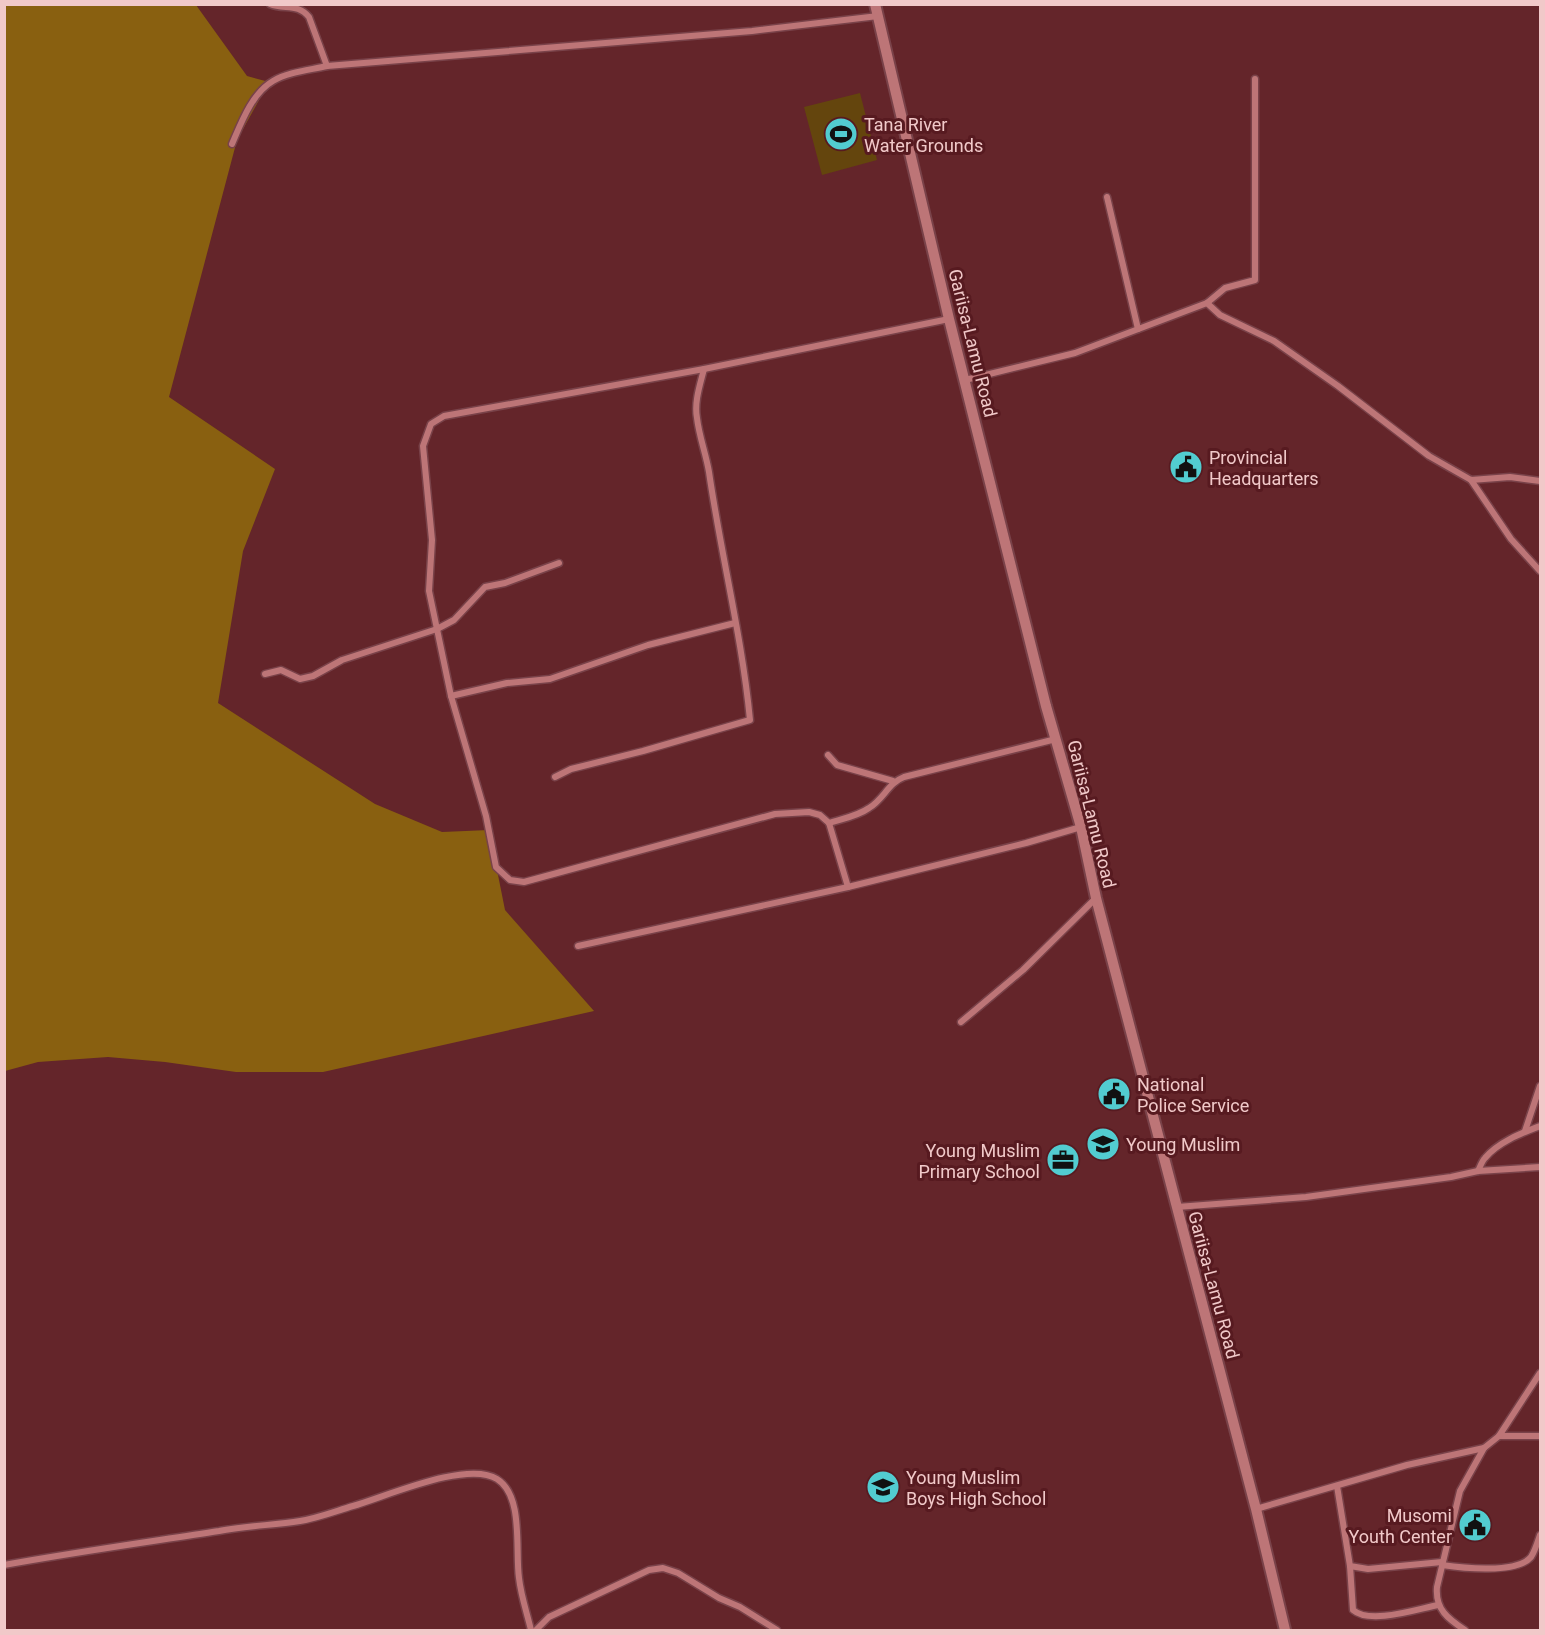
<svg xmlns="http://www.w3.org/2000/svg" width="1545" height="1635" font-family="Roboto,sans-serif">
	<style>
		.green { fill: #64450d }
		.forest { fill: #896010 }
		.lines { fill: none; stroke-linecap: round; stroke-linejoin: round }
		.street-casing { stroke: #794249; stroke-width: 9 }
		.secondary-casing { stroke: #794249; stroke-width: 14 }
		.street { stroke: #bd7577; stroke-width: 6 }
		.secondary { stroke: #bd7577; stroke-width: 10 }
		.labels { text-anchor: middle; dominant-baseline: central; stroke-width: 6; stroke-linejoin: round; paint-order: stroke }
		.poi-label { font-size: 18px; fill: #f1c9c9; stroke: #571a20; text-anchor: start }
		.street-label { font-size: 18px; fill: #f1c9c9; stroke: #571a20 }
	</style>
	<rect width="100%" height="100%" fill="#64252a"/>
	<polygon class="green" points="860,93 877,160 822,175 804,107"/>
	<polygon class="forest" points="5,5 196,5 247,76 269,82 237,140 169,397 275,469 243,551 218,703 375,804 442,832 489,830 505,910 594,1011 323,1072 236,1072 165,1062 108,1057 38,1062 5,1071"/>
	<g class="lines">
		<g class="street-casing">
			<g id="street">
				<path d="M270,4c14,6 28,-1 39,13l18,49"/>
				<path d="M232,144c9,-21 20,-51 41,-63 15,-9 37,-11 54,-15l425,-35 126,-15"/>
				<polyline points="1107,197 1138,329"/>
				<polyline points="1207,303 1220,315 1274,341 1338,386 1429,456 1471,480 1510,477 1540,481"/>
				<polyline points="949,319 704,369 444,416 431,424 423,446 432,540 429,591 451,696 486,816 496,867 510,880 524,882 775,814 809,812 820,815 829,823 848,887 1026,843 1081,827"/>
				<polyline points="965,380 1075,353 1207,303 1225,288 1255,280 1255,79"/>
				<polyline points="1471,480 1511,539 1540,571"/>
				<polyline points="265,674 281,670 300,679 313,676 342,660 437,629 454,620 485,587 505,583 559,563"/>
				<polyline points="451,696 507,683 550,679 648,645 735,623"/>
				<polyline points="828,755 837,765 893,781"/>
				<path d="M555,777l16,-8 72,-18 107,-31c-8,-83 -29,-165 -41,-248 -3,-18 -10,-36 -12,-54 -3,-16 3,-33 7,-49"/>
				<path d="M829,823c13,-4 29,-7 40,-15 15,-9 19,-25 35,-31l152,-38"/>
				<polyline points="578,946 848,887"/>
				<polyline points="961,1022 1023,970 1096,898"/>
				<polyline points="1525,1131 1540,1086"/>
				<path d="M1478,1171c2,-4 4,-10 7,-13 13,-16 37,-25 55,-32"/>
				<polyline points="1177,1207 1306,1197 1451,1177 1478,1171 1540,1167"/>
				<polyline points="1499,1436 1540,1436"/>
				<polyline points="1337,1486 1350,1566 1368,1569 1442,1562"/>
				<polyline points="1256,1509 1407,1465 1484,1448 1499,1436 1540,1373"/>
				<path d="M4,1565c72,-13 144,-23 215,-34 27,-5 55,-6 81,-10 18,-3 36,-10 53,-15 32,-9 114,-46 144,-27 27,17 18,71 22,99 2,18 8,35 12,52"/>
				<path d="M1442,1565c20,3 75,9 89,-8 4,-6 7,-16 9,-22"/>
				<path d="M1350,1566l3,44c17,15 64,-1 85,-5"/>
				<polyline points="536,1630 549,1617 649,1570 663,1568 678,1573 719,1598 740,1607 777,1630"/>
				<path d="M1465,1630c-17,-11 -30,-21 -28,-43l23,-96 24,-43"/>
			</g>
		</g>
		<g class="secondary-casing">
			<polyline id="secondary" points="875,4 949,319 1046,706 1081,827 1096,898 1256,1509 1285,1630"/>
		</g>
		<use href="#street" class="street"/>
		<use href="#secondary" class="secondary"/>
	</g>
	<defs>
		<g id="stadium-disc" transform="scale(1.725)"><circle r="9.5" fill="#52ccd0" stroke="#571a20"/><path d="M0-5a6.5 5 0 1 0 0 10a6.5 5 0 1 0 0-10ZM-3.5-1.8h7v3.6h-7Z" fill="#111"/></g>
		<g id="civic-disc" transform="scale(1.725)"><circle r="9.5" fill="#52ccd0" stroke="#571a20"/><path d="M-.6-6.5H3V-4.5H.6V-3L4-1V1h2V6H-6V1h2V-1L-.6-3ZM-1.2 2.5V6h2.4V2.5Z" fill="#111"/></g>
		<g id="school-disc" transform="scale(1.725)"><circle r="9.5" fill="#52ccd0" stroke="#571a20"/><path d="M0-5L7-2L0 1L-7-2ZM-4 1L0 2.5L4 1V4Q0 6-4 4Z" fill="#111"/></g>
		<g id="office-disc" transform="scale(1.725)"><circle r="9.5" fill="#52ccd0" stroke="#571a20"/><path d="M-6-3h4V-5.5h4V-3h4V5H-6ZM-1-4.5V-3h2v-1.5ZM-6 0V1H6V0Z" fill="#111"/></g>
	</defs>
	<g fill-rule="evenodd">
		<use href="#stadium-disc" x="841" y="134"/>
		<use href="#civic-disc" x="1186" y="467"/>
		<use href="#civic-disc" x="1114" y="1094"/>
		<use href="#school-disc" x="1103" y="1144"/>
		<use href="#office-disc" x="1063" y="1160"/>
		<use href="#school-disc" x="883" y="1487"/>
		<use href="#civic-disc" x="1475" y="1525"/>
	</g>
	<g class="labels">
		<g class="poi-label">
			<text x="864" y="124">Tana River<tspan x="864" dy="21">Water Grounds</tspan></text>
			<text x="1209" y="457">Provincial<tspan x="1209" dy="21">Headquarters</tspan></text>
			<text x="1137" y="1084">National<tspan x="1137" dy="21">Police Service</tspan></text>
			<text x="1126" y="1144">Young Muslim</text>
			<text x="1040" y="1150" text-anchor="end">Young Muslim<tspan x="1040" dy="21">Primary School</tspan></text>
			<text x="906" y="1477">Young Muslim<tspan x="906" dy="21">Boys High School</tspan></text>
			<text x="1452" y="1515" text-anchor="end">Musomi<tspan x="1452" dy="21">Youth Center</tspan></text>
		</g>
		<g class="street-label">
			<text transform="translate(973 343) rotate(76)">Gariisa-Lamu Road</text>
			<text transform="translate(1092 814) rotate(76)">Gariisa-Lamu Road</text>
			<text transform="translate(1214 1285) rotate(75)">Gariisa-Lamu Road</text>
		</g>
	</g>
	<rect width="1545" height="1635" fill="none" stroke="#f1c9c9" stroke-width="12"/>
</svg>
